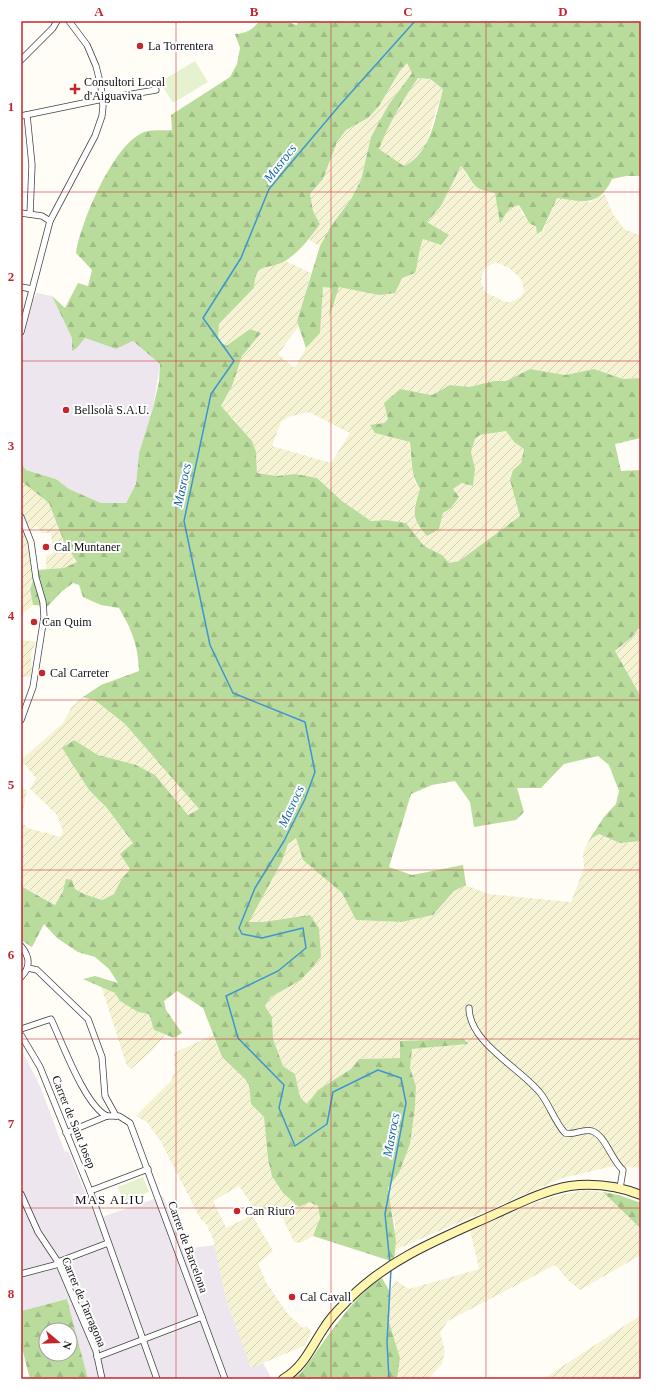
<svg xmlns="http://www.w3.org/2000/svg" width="662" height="1400" font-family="Georgia,serif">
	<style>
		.industrial { fill: #eee6ef }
		.farmland { fill: url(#farmland-furrows); fill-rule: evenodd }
		.forest { fill: url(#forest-firs); fill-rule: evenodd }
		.pitch { fill: #e6f2cf }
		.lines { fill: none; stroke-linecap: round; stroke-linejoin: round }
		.stream { stroke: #3f96cf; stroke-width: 1.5 }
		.street-casing { stroke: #444; stroke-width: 7 }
		.secondary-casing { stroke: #333; stroke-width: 10 }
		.street { stroke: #fff; stroke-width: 5.5 }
		.secondary { stroke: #fff6b0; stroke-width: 8 }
		.grid { fill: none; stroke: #c4262e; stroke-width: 1; stroke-opacity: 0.55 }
		.poi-dot { fill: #c4262e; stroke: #fff; stroke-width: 1.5 }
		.labels { text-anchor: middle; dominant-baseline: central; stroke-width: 4; stroke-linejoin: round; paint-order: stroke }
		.poi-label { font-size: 12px; fill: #111; stroke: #fff; text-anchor: start }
		.street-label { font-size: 12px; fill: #111; stroke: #fff }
		.water-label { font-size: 13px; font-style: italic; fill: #1768a6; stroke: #fff }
		.neighbourhood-label { font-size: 13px; letter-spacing: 1px; fill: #111; stroke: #fff }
		.neatline { fill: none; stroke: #c4262e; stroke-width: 1.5 }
		.grid-label { font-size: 13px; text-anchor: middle; font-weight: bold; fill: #c4262e }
	</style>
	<defs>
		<pattern id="farmland-furrows" width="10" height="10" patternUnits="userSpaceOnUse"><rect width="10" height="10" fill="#f6f3d4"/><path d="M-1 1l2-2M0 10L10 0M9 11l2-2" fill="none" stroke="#d2cfb5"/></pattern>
		<pattern id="forest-firs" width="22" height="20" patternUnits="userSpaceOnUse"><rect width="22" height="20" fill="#b9dc9c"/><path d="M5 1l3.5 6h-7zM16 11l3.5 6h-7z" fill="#9ebc85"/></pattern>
	</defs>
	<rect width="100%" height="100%" fill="#fffdf5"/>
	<g class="industrial">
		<polygon points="37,293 52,296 77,348 85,338 116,349 133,341 160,364 153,408 139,453 136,484 126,503 101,503 69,489 56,479 26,470 21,463 21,348 33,300"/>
		<polygon points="21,1049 40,1086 65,1152 68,1151 96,1219 163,1196 185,1249 215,1245 227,1302 251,1367 263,1363 272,1379 88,1379 67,1299 21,1311"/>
	</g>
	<g class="farmland">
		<polygon points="407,63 412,72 389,104 371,137 361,180 351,199 331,226 320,246 309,240 320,224 313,211 310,194 323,179 337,142 346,130 368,118 392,86 400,71"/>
		<polygon points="418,78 429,79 443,89 425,147 413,162 404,166 379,149 387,128 401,102"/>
		<path d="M461,166l13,20 11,6 10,1 10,24 5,-9 9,-3 3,9 14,11 2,9 5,-3 14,-33 34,4 13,-9 9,21 11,15 17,7v142l-18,1 -29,-10 -29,6 -35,-6 -24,12h-12l-25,6 -19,-2 -18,10 -12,-3 -32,27 -13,14 35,9 1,21 4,20 5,6 -5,17 24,23 4,-16 8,-5 2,-19 9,-6 11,3 2,-17 -4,-17 4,-13 5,-4 26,-4 8,11 10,6 -3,15 -8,7 7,46 -61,45 -10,3 -7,-9 -18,-9 -18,-23 -20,-3 -15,1 -29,-20 -25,-23 -22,-4 -18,2 -20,-3 -1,-21 -21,-32 -7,-5 -7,-9 11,-20 10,-30 19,-23 -11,-4 -24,18 -8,-7 1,-16 35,-35 1,-13 7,-8 23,-7 26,12 -14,48 2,5 -21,28 15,13 3,-1 10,-18 14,-15 3,-46 9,1 -2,28 9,-30 40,9 23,-17 16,-16 1,-13 4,-11 18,7 7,-10 -21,-13 14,-16zM496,262l13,6 13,12 2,12 -4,5 -9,5h-6l-20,-10 -4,-10 3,-14zM309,412l41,21 -19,30 -59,-17 9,-24 7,-5z"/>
		<polygon points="21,481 49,503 64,542 77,562 64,568 46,570 46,556 53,553 51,533 42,533 36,526 31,529 37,570 30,589 33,605 21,615"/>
		<polygon points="638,630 641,637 641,697 615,651 631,638"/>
		<polygon points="21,640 36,642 31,654 32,677 21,677"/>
		<polygon points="83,697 96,701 125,724 199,809 188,815 173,798 115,760 98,755 74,740 62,748 89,790 107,808 133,843 130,869 121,880 114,894 102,900 84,894 75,889 63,891 55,905 37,894 21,886 21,787 27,790 21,822 28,828 60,837 63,832 57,815 30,789 36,778 21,760 63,723 71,708"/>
		<polygon points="599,834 620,843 641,841 641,1168 613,1166 563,1178 395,1250 395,1223 389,1202 388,1188 399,1173 410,1144 415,1107 416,1086 410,1068 412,1049 468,1044 400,1041 400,1058 359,1059 351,1069 318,1090 307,1104 300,1097 295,1074 283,1066 273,1039 272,1017 265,1006 271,997 301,980 310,915 263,922 248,923 282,861 288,844 296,838 303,860 342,893 356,920 402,922 433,915 454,891 466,885 488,894 571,902 584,868 583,853 589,840"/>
		<polygon points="101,986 115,993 138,1011 149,1014 154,1030 165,1035 154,1049 131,1069 127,1066"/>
		<polygon points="213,1035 222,1057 245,1079 249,1085 251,1104 264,1117 268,1159 309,1202 318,1206 320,1218 313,1236 301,1243 294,1242 282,1217 273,1214 261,1218 239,1186 213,1201 226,1228 252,1215 273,1251 258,1264 267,1284 288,1314 303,1328 307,1326 312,1333 304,1346 251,1368 227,1302 213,1239 207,1225 200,1218 161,1142 147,1122 136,1116 170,1082 175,1072 174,1054 176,1052"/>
		<polygon points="583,1190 603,1192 641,1229 641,1255 580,1290 569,1281 555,1265 448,1321 440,1332 445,1351 442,1364 428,1379 397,1379 400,1358 389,1322 390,1292 395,1280 409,1289 479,1269 470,1230 545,1199"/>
		<polygon points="641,1315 641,1379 543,1379"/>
	</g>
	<g class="forest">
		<path d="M259,21h25l13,4 1,-4h343v155h-15l-14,3c-13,28 -29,23 -55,19l-15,33 -5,3 -1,-8 -6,-2 -11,-19 -9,3 -10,15 -5,-30c-26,-4 -20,-11 -34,-27l-20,40 -14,16 22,13 -8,10 -18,-6c-5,11 -4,22 -8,34l-13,5 -7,15 -16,2 -40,-8 -10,31 3,-30 -9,-1 -3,46 -14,15 -9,-27 23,-75 11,-20 20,-27 10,-19 10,-43 18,-33 23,-31 -5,-10 -7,8 -21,35 -11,12 -22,12 -9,12 -14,37 -13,15 3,17 7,13c-9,13 -23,31 -37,38 -18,9 -27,-1 -29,26l-35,36 -1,16 8,6 24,-17 11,4 -19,23 -10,30 -11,20 31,35 4,11 1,21 20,3 18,-2 22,4 25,23 29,20 15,-1 20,3 18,23 18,9 7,8 10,-2 61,-45 -10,-36 3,-10 8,-7 3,-14 -10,-7 -8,-11 -26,4 -5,4 -4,13 4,17 -2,17 -11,-3 -9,6 6,8 -8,11 -8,5 -4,16 -12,7c-16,-19 -14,-23 -7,-47 -10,-14 -8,-31 -10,-47l-35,-9 -5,-8 14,-2 4,-4 -4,-16 16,-14 32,6 18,-10 19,2 25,-6h12l24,-12 35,6 29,-6 29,10 18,-1v60l-26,6 6,27 20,-1v156l-10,12 -16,13 26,46v144l-21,2 -21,-9 -10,6 15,-23 12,-13 3,-13 -10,-26 -11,-9 -34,8 -23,24h-24l7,24 -8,8 -42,7 -4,-25 -15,-21 -23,4 -21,9 -22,73 23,8 51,-10 3,20 -12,6 -21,24 -31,7 -46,-2 -14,-27 -39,-33 -7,-22 -8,6 -6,17 -33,61h14l47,-7 9,13 2,29 -20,23 -30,17 -6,9 7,11 1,22 10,27 12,8 5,23 7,7 11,-14 33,-21 8,-10 41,-1v-17l64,-2 4,5 -56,5 -2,19 6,18 -1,21 -5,37 -11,29 -11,15 8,53 -2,21 -81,-26 7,-18 -2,-12 -9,-4 -10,5 -16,-14 -11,-17 -4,-17 -4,-42 -13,-13 -2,-19 -4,-6 -23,-22 -19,-49 -26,-17 -13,10 2,9 16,23 -8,5 -20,-8 -5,-16 -11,-2 -18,-11 -5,-8 -32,-14 12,-3 23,7 -9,-14 -14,-12 -17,-5 -21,-14 -13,-14 -12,23 -11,-7v-54l34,19 8,-14 3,-12 6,1 3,9 9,5 18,6 12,-6 7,-14 9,-11 -10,-15 13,-11 -26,-35 -18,-18 -27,-42 12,-8 24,15 38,10 19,10 33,40 11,-6 -74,-85 -29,-23 -13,-4 18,-12 38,-14c-1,-26 -7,-41 -20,-63l-18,-3 -18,-8 -4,-12 -6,-2 -12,9 -13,14 -15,-1 -3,-16 7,-19 27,-2 13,-6 -13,-20 -15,-39 -28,-22v-18l5,7 30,9 13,10 32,14h25l10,-19 3,-31 14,-45 6,-26 1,-18 -27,-23 -17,8 -31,-11 -8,10 -5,3v-13l-20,-42 13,12 13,-25 10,3 4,-16 -16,-17c5,-32 37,-107 66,-120 8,-4 21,-2 30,-3l-1,-15 59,-38 7,-13 3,-16 -5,-14c11,-1 18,-4 24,-13zM418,78l12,1 13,10c-7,26 -12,65 -39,77l-25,-17c10,-26 23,-48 39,-71z"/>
		<polygon points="603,1192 619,1195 641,1203 641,1229"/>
		<path d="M382,1278l8,14 -1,30 11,36 -3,21h-105l9,-6c19,-25 56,-83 81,-95z"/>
		<path d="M67,1299l21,80h-58l-9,-35v-33zM46,1330h24v24h-24z"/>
	</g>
	<g class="pitch">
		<polygon points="195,61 208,82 173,103 160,82"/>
		<polygon points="143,1177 149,1192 123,1202 118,1187"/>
	</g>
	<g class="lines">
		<g class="stream">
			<polyline points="390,1264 385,1214 406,1103 401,1078 378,1070 333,1092 327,1124 295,1146 279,1108 284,1085 238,1038 226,996 278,971 306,948 303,928 262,938 242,934 239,928 255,888 284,841 305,799 315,772 305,722 233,693 210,645 184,521 211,394 234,361 203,318 241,258 269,189 339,106 415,21"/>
			<polyline points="389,1379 387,1342 391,1269"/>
		</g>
		<g class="street-casing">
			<g id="street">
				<polyline points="21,60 53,28 57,21"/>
				<polyline points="27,115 32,165 30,214"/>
				<polyline points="21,116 103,99 156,90"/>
				<polyline points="21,213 42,216 50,221"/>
				<polyline points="21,287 32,289"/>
				<polyline points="21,332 50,221 95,136 102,116 103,106 101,86 96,66 87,45 69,21"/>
				<polyline points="21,517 31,542 36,578 43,602 44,617 33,687 21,720"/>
				<path d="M21,946c9,11 10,21 0,31"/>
				<polyline points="28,968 37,970 88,1019 102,1057 105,1096 116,1116"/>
				<path d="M469,1008c0,35 53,61 72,86 9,12 14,28 24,39 10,3 18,-5 27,-2 13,4 20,30 31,39l-3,18"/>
				<path d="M21,1029l30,-10c11,23 34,87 56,97"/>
				<polyline points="21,1035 40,1067 90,1191 157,1379"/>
				<polyline points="66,1133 107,1116 119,1116 130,1123 225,1379"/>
				<polyline points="90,1191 148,1169"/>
				<polyline points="21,1194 38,1232 58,1262 96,1351 102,1379"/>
				<polyline points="21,1274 55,1265 58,1262 108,1243"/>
				<polyline points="97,1357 202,1317"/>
			</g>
		</g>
		<g class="secondary-casing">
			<path id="secondary" d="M283,1379c21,-12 28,-32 41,-51 7,-12 17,-21 26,-30 40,-40 92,-60 143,-83 25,-11 49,-24 77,-29 24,-3 48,0 71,9"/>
		</g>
		<use href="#street" class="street"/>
		<use href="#secondary" class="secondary"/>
	</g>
	<path class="grid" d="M176,21v1358M331,21v1358M486,21v1358M21,192h620M21,361h620M21,530h620M21,700h620M21,870h620M21,1039h620M21,1208h620"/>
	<g class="poi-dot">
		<circle cx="140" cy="46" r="4"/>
		<path d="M73 83h4v4h4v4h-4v4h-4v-4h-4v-4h4z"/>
		<circle cx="66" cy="410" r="4"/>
		<circle cx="46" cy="547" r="4"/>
		<circle cx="34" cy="622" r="4"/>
		<circle cx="42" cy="673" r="4"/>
		<circle cx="237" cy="1211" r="4"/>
		<circle cx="292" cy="1297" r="4"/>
	</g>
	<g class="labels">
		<g class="poi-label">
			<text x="148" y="46">La Torrentera</text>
			<text x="84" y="82">Consultori Local<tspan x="84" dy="14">d'Aiguaviva</tspan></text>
			<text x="74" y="410">Bellsolà S.A.U.</text>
			<text x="54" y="547">Cal Muntaner</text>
			<text x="42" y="622">Can Quim</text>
			<text x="50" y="673">Cal Carreter</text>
			<text x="245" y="1211">Can Riuró</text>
			<text x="300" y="1297">Cal Cavall</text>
		</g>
		<g class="street-label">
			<text transform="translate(74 1122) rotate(68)">Carrer de Sant Josep</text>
			<text transform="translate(188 1247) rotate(70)">Carrer de Barcelona</text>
			<text transform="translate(84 1302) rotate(67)">Carrer de Tarragona</text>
		</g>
		<g class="water-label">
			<text transform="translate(280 163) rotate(-52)">Masrocs</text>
			<text transform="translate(182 485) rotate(-78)">Masrocs</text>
			<text transform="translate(291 806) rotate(-65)">Masrocs</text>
			<text transform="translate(391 1135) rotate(-79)">Masrocs</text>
		</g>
		<g class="neighbourhood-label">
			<text x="110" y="1199">MAS ALIU</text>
		</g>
	</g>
	<rect width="662" height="1400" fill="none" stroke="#ffffff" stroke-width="44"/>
	<g transform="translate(58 1342) rotate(109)"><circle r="19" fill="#ffffff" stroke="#a0a0a0"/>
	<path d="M0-3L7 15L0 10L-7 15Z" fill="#c4262e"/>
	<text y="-6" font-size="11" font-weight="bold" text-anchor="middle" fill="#111111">N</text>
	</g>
	<rect x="22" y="22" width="618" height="1356" class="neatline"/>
	<g class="grid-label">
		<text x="99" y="16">A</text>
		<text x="254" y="16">B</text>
		<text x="408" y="16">C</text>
		<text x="563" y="16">D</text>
		<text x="11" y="111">1</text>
		<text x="11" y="281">2</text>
		<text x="11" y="450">3</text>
		<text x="11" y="620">4</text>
		<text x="11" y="789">5</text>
		<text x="11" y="959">6</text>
		<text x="11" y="1128">7</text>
		<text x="11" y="1298">8</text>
	</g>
</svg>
